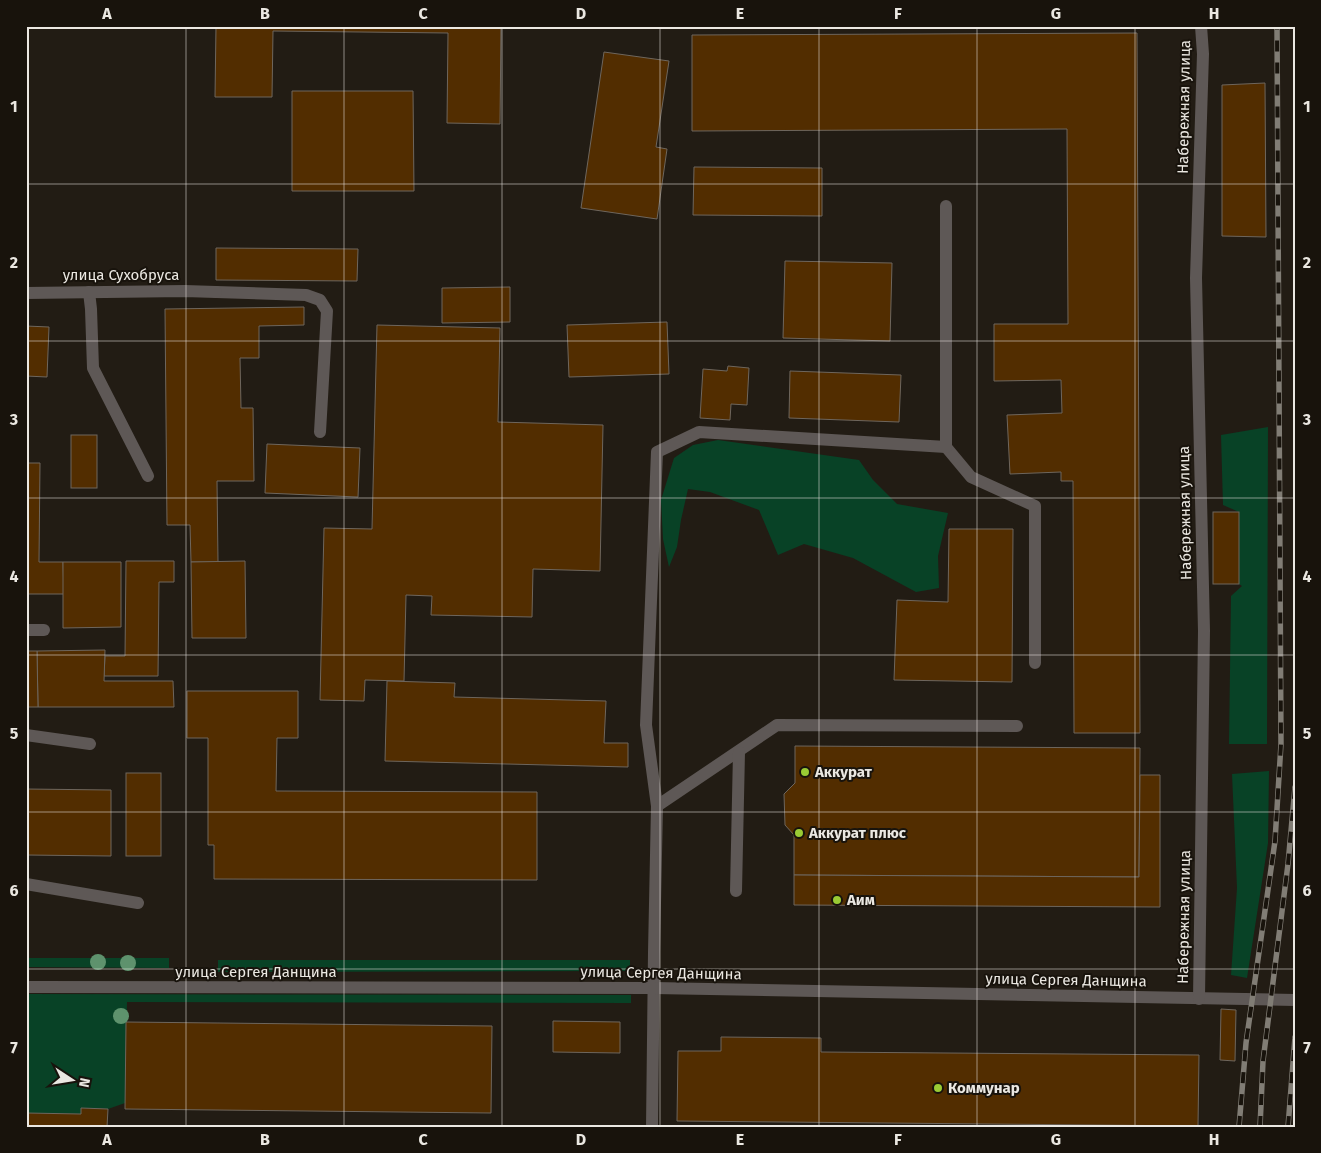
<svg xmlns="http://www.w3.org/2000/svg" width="1321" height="1153" font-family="'Fira Sans',sans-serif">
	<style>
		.green { fill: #084226 }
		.building { fill: #522d00; stroke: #6e665d }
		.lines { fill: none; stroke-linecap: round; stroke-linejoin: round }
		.lane { stroke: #5e5856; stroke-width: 12 }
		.street { stroke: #5e5856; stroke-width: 12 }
		.rail-casing { stroke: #817d75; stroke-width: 5.5 }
		.rail { stroke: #18130c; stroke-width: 4; stroke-dasharray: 11; stroke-linecap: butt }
		.tree { fill: #5e926d }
		.grid { fill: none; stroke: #ebe8e2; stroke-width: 1; stroke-opacity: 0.55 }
		.poi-dot { fill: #9acb34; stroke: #18130c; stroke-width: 2 }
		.labels { text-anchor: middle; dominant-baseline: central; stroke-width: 4; stroke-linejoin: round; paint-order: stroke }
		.street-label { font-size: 15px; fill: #ebe8e2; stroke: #18130c }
		.poi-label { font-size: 15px; font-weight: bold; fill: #ebe8e2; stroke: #18130c; text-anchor: start }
		.neatline { fill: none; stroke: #ebe8e2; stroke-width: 2 }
		.grid-label { font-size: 16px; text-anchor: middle; font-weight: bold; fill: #ebe8e2 }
	</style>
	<rect width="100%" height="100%" fill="#221c14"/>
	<g class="green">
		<polygon points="1268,427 1267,744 1229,744 1231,596 1242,586 1239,584 1239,512 1223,505 1221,435"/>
		<polygon points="718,440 859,460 873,480 897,504 948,513 938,556 939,588 916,592 853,558 804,544 778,555 759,510 710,492 688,489 681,520 677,547 669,567 663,539 661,500 674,458 693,445"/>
		<polygon points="1269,771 1268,843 1247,978 1231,975 1237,888 1232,774"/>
		<polygon points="26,958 169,958 169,968 26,967"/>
		<polygon points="218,960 630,960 630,971 218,972"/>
		<polygon points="26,994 631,995 631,1003 127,1002 125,1103 108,1109 81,1108 81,1114 26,1113"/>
	</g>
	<g class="building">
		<polygon points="216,26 501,26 500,124 447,123 448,33 273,31 272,97 215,97"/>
		<polygon points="1137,33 1140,733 1074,733 1073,481 1061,481 1061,472 1010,474 1007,415 1062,413 1061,380 994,381 994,324 1068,324 1067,129 692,131 692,35"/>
		<polygon points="604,52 669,61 656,147 667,149 657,219 581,208"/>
		<polygon points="1265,83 1266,237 1222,236 1222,85"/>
		<polygon points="292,91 413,91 414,191 292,191"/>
		<polygon points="694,167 822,168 822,216 693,215"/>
		<polygon points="216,248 358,249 357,281 216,280"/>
		<polygon points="785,261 892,263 890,341 783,338"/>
		<polygon points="510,287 510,322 442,323 442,288"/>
		<polygon points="304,307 304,325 259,326 259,358 240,358 241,408 253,408 254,481 217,481 218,562 191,562 190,525 167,525 165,309"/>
		<polygon points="667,322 669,374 569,377 567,325"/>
		<polygon points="377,325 500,328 498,422 603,425 600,571 533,569 532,617 431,615 432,596 406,595 404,681 365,680 364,701 320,700 324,528 372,529"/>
		<polygon points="26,326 49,327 47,377 26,376"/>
		<polygon points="728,366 749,368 747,405 731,404 730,420 700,418 703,369 727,371"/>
		<polygon points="790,371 901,375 899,422 789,418"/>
		<rect x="71" y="435" width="26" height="53"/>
		<polygon points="267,444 360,448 358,497 265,493"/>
		<polygon points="26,463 40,463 39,562 63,562 64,594 26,594"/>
		<rect x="1213" y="512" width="26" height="72"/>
		<polygon points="949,529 1013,529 1012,682 894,680 897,600 948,602"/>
		<polygon points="126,561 174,561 174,582 159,582 158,676 104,676 105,656 125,656"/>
		<polygon points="245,561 246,638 192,638 191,562"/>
		<polygon points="63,562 121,562 121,627 63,628"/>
		<polygon points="105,650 104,681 173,681 174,707 38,707 37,651"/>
		<polygon points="26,651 37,651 38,707 26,707"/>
		<polygon points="387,681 455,683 454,697 606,701 604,743 628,743 628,767 385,761"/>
		<polygon points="187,691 298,691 298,738 277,738 276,791 537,792 537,880 214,879 214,845 208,845 208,738 187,738"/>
		<polygon points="795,746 1140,748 1139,877 794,875 794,835 785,825 784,794 795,783"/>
		<rect x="126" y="773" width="35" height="83"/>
		<polygon points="1140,775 1160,775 1160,907 794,905 794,875 1139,877"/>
		<polygon points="26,789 111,790 111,856 26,855"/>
		<polygon points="1221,1009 1236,1010 1235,1061 1220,1060"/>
		<polygon points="553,1021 620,1022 620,1053 553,1052"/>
		<polygon points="126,1022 492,1026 491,1113 125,1109"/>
		<polygon points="721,1037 821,1038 821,1052 1199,1055 1198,1126 677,1121 678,1051 721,1051"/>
		<polygon points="81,1108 108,1109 107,1127 26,1127 26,1113 81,1114"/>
	</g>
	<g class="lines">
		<g class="lane">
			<polyline points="89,292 91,309 93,368 148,476"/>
			<polyline points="216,292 306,295 320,300 327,311 320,432"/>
			<polyline points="946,447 971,477 1035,506 1035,663"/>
			<polyline points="26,630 44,630"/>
			<polyline points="26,735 90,744"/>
			<polyline points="657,806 777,725 1017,726"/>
			<polyline points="26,884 138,903"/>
			<polyline points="736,891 739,752"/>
			<polyline points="652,1127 654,952 657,806 646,725 657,452 699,432 946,447 946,206"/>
		</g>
		<g class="street">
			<polyline points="26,293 185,291 216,292"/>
			<polyline points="26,987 654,988 1295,1000"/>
			<polyline points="1199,999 1204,631 1196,278 1203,54 1201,26"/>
		</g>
		<g class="rail-casing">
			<g id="rail">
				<polyline points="1239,1127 1246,1043 1275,841 1281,744 1277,26"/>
				<polyline points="1260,1127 1263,1061 1288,864 1295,787"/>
				<polyline points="1288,1127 1295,1037"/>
			</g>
		</g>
		<use href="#rail" class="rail"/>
	</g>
	<g class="tree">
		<circle cx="98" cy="962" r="8"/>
		<circle cx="128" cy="963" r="8"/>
		<circle cx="121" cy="1016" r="8"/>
	</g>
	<path class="grid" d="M186,26v1101M344,26v1101M502,26v1101M660,26v1101M819,26v1101M977,26v1101M1135,26v1101M26,184h1269M26,341h1269M26,498h1269M26,655h1269M26,812h1269M26,969h1269"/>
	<g class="poi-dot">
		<circle cx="805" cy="772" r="5"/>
		<circle cx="799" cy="833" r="5"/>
		<circle cx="837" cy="900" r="5"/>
		<circle cx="938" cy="1088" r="5"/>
	</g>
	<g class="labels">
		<g class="street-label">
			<text transform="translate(1184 107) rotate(-89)">Набережная улица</text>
			<text x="121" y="275">улица Сухобруса</text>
			<text transform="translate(1185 513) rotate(-91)">Набережная улица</text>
			<text transform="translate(1184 917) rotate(-89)">Набережная улица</text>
			<text x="256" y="972">улица Сергея Данщина</text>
			<text transform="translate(661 973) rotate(1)">улица Сергея Данщина</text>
			<text transform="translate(1066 980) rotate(1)">улица Сергея Данщина</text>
		</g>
		<g class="poi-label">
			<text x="815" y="772">Аккурат</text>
			<text x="809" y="833">Аккурат плюс</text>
			<text x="847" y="900">Аим</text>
			<text x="948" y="1088">Коммунар</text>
		</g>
	</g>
	<rect width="1321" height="1153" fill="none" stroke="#18130c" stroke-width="55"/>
	<g transform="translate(72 1080) rotate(102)" stroke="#18130c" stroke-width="4" paint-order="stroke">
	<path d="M0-4L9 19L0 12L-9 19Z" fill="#ebe8e2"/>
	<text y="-8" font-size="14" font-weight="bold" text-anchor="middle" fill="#ebe8e2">N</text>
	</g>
	<rect x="28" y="28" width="1266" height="1098" class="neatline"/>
	<g class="grid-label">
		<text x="107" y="19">A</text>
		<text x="265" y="19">B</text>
		<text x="423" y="19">C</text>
		<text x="581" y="19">D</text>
		<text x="740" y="19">E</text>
		<text x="898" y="19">F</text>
		<text x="1056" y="19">G</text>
		<text x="1214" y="19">H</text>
		<text x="14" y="112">1</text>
		<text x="1307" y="112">1</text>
		<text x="14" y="268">2</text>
		<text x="1307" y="268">2</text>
		<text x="14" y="425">3</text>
		<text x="1307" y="425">3</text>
		<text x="14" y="582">4</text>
		<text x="1307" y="582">4</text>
		<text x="14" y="739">5</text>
		<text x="1307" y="739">5</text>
		<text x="14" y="896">6</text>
		<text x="1307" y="896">6</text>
		<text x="14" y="1053">7</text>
		<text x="1307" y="1053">7</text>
		<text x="107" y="1145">A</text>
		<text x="265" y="1145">B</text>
		<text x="423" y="1145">C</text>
		<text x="581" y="1145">D</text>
		<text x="740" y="1145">E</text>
		<text x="898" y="1145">F</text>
		<text x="1056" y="1145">G</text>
		<text x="1214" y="1145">H</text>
	</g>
</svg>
